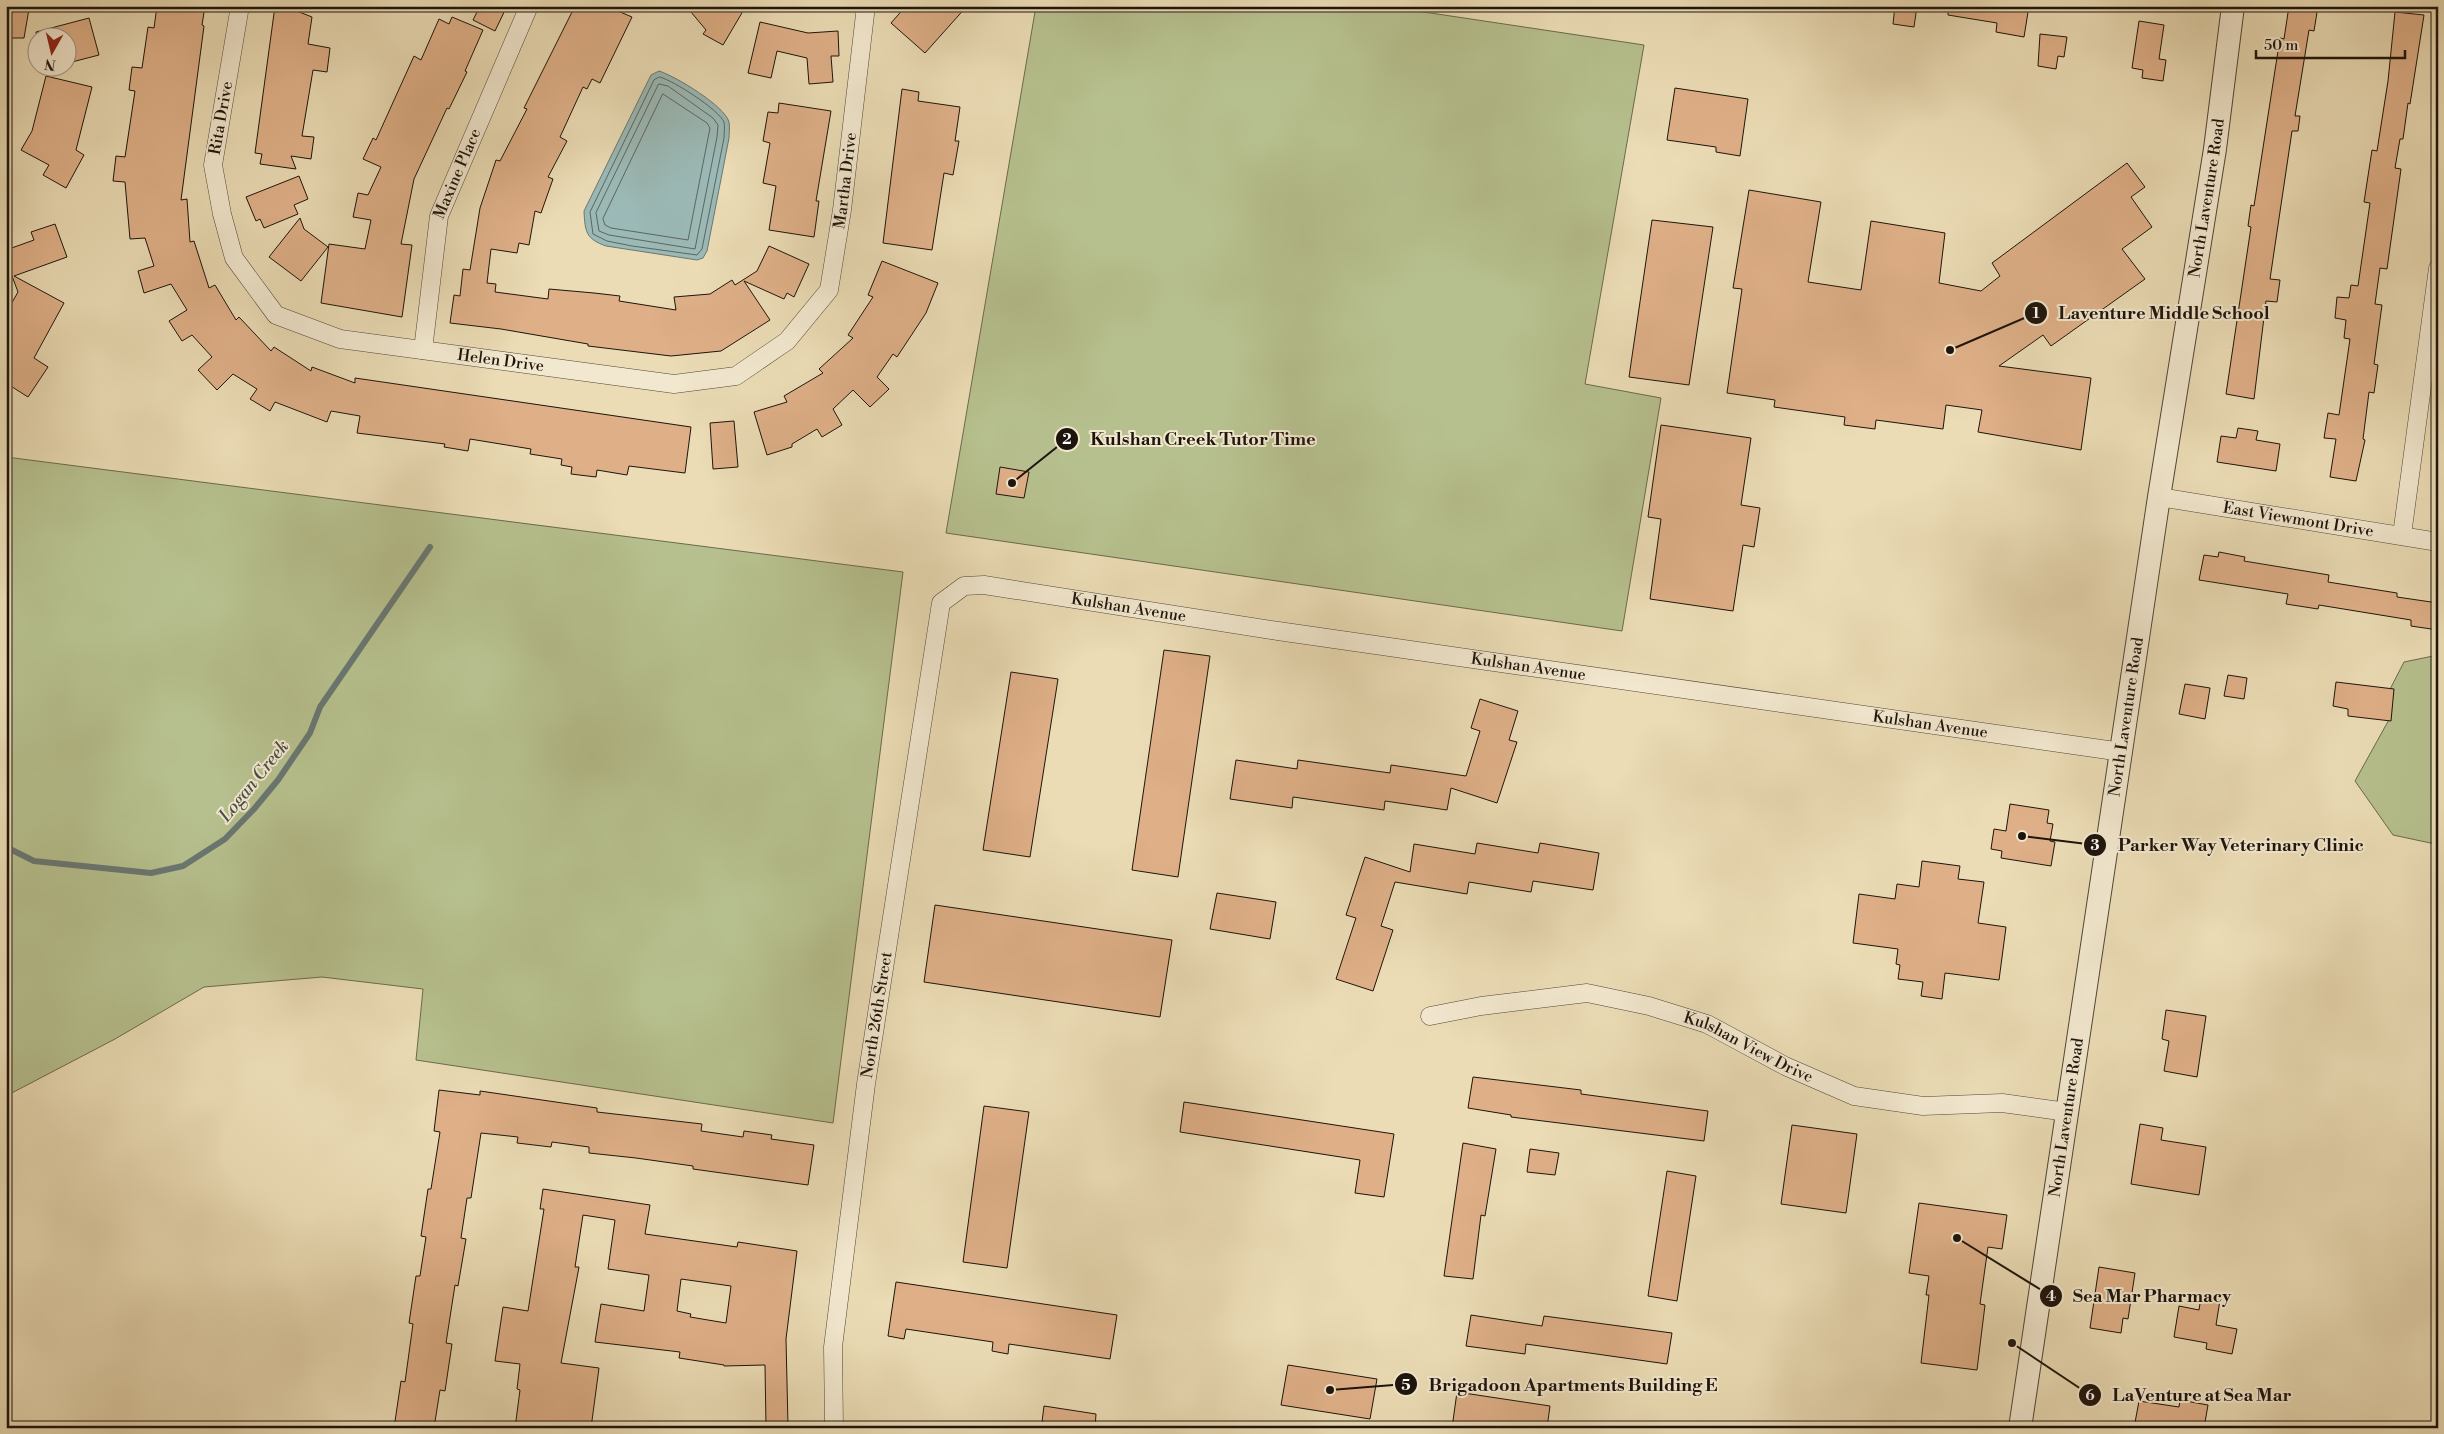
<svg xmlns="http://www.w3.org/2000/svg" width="2444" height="1434" font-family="'Libre Bodoni',serif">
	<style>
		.green { fill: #b6c08e; stroke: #6a6a4d }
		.water { fill: #9bb9b6; stroke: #697772 }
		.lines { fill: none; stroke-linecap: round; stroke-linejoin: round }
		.shore { stroke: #5c6661; stroke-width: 1 }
		.stream { stroke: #697772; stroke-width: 6 }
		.building { fill: #dfb088; stroke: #1d140c; fill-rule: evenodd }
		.minor-casing { stroke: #504636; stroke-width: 19 }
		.tertiary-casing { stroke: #504636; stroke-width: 24 }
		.minor { stroke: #f2e8cf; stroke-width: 18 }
		.tertiary { stroke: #f2e8cf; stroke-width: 22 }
		.labels { text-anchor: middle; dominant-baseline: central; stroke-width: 4; stroke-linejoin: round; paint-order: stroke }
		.street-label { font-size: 16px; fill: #1d140c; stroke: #f2e8cf }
		.water-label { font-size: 18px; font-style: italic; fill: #494e48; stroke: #f2e8cf }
		.leader { fill: none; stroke: #1d140c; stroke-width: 2 }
		.callout-dot { fill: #1d140c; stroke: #f2e8cf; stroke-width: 2 }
		.mark-label { font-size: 15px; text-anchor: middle; font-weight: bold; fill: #fff }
		.callout-label { font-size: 18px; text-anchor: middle; font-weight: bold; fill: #1d140c; stroke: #f2e8cf; stroke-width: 4; stroke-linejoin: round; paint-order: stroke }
	</style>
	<rect width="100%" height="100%" fill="#ebdcb5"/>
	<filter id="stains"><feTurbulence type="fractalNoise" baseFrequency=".004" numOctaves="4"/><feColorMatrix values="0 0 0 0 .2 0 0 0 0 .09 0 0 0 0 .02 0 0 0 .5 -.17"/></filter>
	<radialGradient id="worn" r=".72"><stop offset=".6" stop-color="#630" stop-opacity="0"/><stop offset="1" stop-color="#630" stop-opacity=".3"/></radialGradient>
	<g class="green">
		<polygon points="1036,6 1384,6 1644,45 1585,384 1661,398 1622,631 946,533"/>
		<polygon points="6,457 903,572 833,1123 416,1060 423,989 322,977 204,987 115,1039 6,1096"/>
		<polygon points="2438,655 2438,855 2435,844 2393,835 2355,781 2391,716 2387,695 2404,662"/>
	</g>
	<path class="water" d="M659,71c16,5 66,35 70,51 1,5 0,12 0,16l-22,113 -4,7 -6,2 -91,-14c-20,-7 -21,-14 -22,-35l67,-136z"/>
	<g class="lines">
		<g class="shore">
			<path d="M660,77c14,4 58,32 64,45 1,4 0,11 0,16l-22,111 -5,6 -65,-9 -25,-5 -14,-7 -3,-22 64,-132z"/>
			<polygon points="659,84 668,86 713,118 718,125 717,137 695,249 609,235 599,231 596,213"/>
			<polygon points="663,94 707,123 710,128 688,240 611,228 605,225 603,219"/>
		</g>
		<polyline class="stream" points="6,847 34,861 151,873 183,866 225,839 254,809 278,780 310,733 320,707 430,547"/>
	</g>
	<g class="building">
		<polygon points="6,6 29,9 24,38 6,38"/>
		<polygon points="157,6 205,6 202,25 204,26 181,200 187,199 190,242 194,241 209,288 215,285 236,320 239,317 271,351 274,347 311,371 312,367 355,383 355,378 691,427 685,473 629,466 627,475 597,470 596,477 571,474 572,467 561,465 562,459 530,454 531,449 470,439 468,451 444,447 445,444 357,433 360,416 331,411 327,422 275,402 270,411 250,399 257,389 233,374 217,390 198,370 212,357 192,335 182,341 169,321 187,310 171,284 144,293 138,271 154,266 145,238 130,239 125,182 113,181 116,156 125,157 135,91 129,90 132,67 142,68 148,27 154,28"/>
		<polygon points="275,6 284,6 312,17 308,44 330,48 327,72 313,70 302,136 314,137 311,159 291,156 296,169 260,164 262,154 255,153"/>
		<polygon points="480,6 507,6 495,31 473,20"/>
		<polygon points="575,6 606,6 632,17 600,83 592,79 587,89 583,87 560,137 567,141 548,177 553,179 541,213 535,211 529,245 519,243 517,253 491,249 487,283 496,284 495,292 548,299 549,289 594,293 620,296 619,301 676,310 674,297 710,294 732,280 735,285 757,271 769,246 809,264 794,297 787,293 784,299 744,281 770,320 721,351 671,356 588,346 588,344 501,329 450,323 454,295 460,296 463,269 470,270 480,208 496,160 500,161 527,109 524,108"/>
		<polygon points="686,6 746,6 723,45 703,34 706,30"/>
		<polygon points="906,6 967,6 925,53 891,23"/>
		<polygon points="1895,6 1917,6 1914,27 1893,24"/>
		<polygon points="1948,6 2029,6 2024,37 1996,32 1997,23 1948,15"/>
		<polygon points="2289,6 2318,6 2314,31 2309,30 2295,116 2300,116 2298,131 2292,131 2270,279 2280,280 2277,302 2266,301 2254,399 2226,394 2251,227 2248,226 2251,205 2254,206 2280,38 2284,39"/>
		<polygon points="2395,12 2424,15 2410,104 2408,103 2403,139 2400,139 2395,168 2401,169 2387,269 2380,268 2375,304 2382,305 2374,364 2378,365 2374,393 2369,392 2363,439 2365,440 2356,481 2330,477 2336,439 2324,438 2328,413 2339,415 2350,339 2344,338 2346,320 2335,318 2337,297 2349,298 2351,285 2358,286 2370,203 2364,202 2372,150 2377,151 2388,81"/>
		<polygon points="452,17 483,30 465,71 467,72 449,109 447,108 414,179 401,244 412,245 402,317 321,303 329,244 365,249 371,220 353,217 358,193 368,195 381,167 363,159 373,138 376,140 414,56 421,60 439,19 449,24"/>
		<polygon points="89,18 99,55 68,63 68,38 37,38 36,32"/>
		<polygon points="2139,21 2164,25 2159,59 2166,60 2163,81 2142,78 2143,70 2132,68"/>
		<polygon points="760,22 808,33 838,31 839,56 831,56 833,82 809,84 807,58 777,51 771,78 748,73"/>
		<polygon points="2040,34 2067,37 2064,57 2058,56 2056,69 2038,66"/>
		<polygon points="46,76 92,87 76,150 84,155 66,188 43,175 49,165 21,150 32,131"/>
		<polygon points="1675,88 1748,99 1740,156 1716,152 1716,147 1667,140"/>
		<polygon points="902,89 919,92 918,101 960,107 955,141 959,141 953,175 944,173 932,250 883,243"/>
		<polygon points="779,103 831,111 816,201 819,201 814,237 769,230 776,186 763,183 770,143 763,141 768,112 778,113"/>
		<polygon points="2127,163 2145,187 2131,197 2152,227 2122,249 2145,279 2051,346 2043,335 1999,366 2091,378 2081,450 1978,432 1982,410 1946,405 1943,429 1876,420 1875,429 1844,425 1845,417 1774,407 1775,400 1727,393 1742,289 1733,288 1749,190 1821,202 1808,282 1861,290 1871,221 1945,233 1939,283 1981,291 2000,276 1992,263"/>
		<polygon points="299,176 308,199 294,205 298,214 264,228 260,219 256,221 246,197"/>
		<polygon points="300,218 304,229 328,247 301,281 269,257"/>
		<polygon points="1652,220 1713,227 1689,385 1629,377"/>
		<polygon points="55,224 67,257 14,276 64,303 34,358 48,367 28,397 6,383 12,374 6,370 6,313 18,292 6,260 6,250 34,240 31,232"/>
		<polygon points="882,261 938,283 926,313 897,357 893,354 877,377 889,389 870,407 853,390 833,409 842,425 822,437 817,429 792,444 792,447 767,455 754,412 787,402 784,396 823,373 819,369 853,338 848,335 873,297 868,295"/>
		<polygon points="734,421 738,467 713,469 710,423"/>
		<polygon points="1661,425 1751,438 1741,505 1760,508 1754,547 1743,545 1733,611 1650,599 1661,519 1648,517"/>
		<polygon points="2238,428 2258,431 2256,440 2280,444 2276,471 2217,462 2221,436 2236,438"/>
		<polygon points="1000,467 1029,472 1024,498 996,494"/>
		<polygon points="2219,552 2245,557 2244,561 2329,575 2328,582 2397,593 2397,597 2438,603 2438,630 2411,626 2411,620 2319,605 2318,609 2286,604 2288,594 2199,580 2204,555 2218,557"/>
		<polygon points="1164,650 1210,656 1178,877 1132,870"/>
		<polygon points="1011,672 1058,679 1030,857 983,850"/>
		<polygon points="2228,675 2247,678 2244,699 2224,696"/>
		<polygon points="2336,682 2394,689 2391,721 2348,716 2348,709 2333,706"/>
		<polygon points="2185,684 2210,688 2205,719 2179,714"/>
		<polygon points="1480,699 1518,711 1509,740 1517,742 1497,803 1451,788 1447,810 1385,801 1384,810 1293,797 1292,808 1230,799 1236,760 1297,769 1298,760 1390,773 1391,765 1466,776 1480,731 1471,728"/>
		<polygon points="2010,804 2049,810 2047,823 2053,824 2050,841 2055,842 2051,866 2001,858 2002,851 1991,849 1994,829 2006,831"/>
		<polygon points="1477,843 1538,853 1540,843 1599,853 1593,890 1533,881 1531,892 1469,882 1467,894 1395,882 1381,926 1393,930 1373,991 1336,979 1356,918 1346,915 1365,857 1410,872 1414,844 1475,854"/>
		<polygon points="1922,861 1960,866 1958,879 1984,882 1978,923 2006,927 1999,980 1945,973 1942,999 1921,996 1923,982 1898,979 1900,965 1896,964 1898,949 1853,943 1859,894 1895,899 1897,884 1919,887"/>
		<polygon points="1217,893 1276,902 1270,939 1210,929"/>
		<polygon points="935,905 1172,940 1160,1017 924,982"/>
		<polygon points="2166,1010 2206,1016 2197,1077 2164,1071 2169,1041 2162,1039"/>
		<polygon points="1473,1077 1581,1090 1581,1094 1708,1111 1704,1141 1511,1117 1511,1115 1468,1108"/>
		<polygon points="439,1090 480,1095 480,1091 597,1108 597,1112 702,1124 701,1131 743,1137 744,1131 772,1135 771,1139 814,1145 808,1185 693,1169 693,1166 636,1158 589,1153 589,1147 552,1142 551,1147 517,1143 518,1137 481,1133 471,1198 467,1198 461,1238 466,1239 458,1286 455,1285 446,1343 452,1344 445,1391 440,1390 434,1428 394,1428 401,1381 405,1382 413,1324 409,1323 416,1276 420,1276 426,1237 421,1236 428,1189 431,1189 440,1132 434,1131"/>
		<polygon points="1184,1102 1394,1134 1384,1197 1355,1193 1360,1160 1180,1132"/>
		<polygon points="984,1106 1029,1112 1007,1268 963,1262"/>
		<polygon points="2140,1124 2163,1128 2161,1140 2206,1147 2199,1195 2131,1184"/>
		<polygon points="1792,1125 1857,1134 1846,1213 1781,1204"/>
		<polygon points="1463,1143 1496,1149 1485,1216 1481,1215 1473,1279 1444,1276"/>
		<polygon points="1530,1149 1559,1153 1555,1175 1527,1172"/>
		<polygon points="1667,1171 1696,1176 1677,1301 1648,1296"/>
		<path d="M543,1189l107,16 -5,29 92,13 1,-5 59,9 -11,88 2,87 -22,1 -1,-62 -41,1v-1l-45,-7 1,-6 -85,-10 6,-38 43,7 5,-36 -41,-6 7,-49 -32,-5 -8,52h4l-18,96 38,5 -8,60h-76l5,-38 -3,-1 3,-25 -25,-3 8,-54 25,4 16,-102h-4zM681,1279l50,7 -5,37 -36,-6 1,-3 -14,-3z"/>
		<polygon points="1919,1203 2007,1215 2002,1249 1988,1247 1980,1304 1985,1305 1977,1370 1921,1363 1929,1295 1926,1295 1929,1276 1909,1273"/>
		<polygon points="2099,1267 2135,1273 2128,1319 2123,1318 2121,1333 2090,1328"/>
		<polygon points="896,1282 1117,1315 1110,1359 1009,1344 1008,1354 992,1351 993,1342 906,1329 904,1339 888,1336"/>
		<polygon points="2201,1297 2220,1300 2216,1325 2237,1329 2232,1354 2206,1349 2207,1343 2174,1337 2179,1306 2199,1310"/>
		<polygon points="1471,1315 1542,1326 1544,1316 1672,1333 1667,1364 1526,1344 1525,1354 1466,1346"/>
		<polygon points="1288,1365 1377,1379 1370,1419 1281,1405"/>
		<polygon points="1457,1392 1550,1406 1547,1428 1452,1428"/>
		<polygon points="2180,1400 2208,1405 2204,1428 2134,1428 2139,1401 2179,1407"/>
		<polygon points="1044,1406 1096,1414 1095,1428 1049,1428 1049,1423 1042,1422"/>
	</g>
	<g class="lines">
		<g class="minor-casing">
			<g id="minor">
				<path id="s1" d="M240,6l-27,159 9,49 12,44 42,57 64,24 334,45 62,-8 51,-35 42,-51 13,-80 24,-204"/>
				<path id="s2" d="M423,350l16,-134 90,-210"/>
				<path id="s3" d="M2159,497l279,45"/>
				<polyline points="2402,535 2438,268"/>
				<path id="s4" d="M1430,1016l51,-10 106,-13 62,13 58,18 78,42 69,30 69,10 79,-3 65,9"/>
				<path id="s5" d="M834,1428l-1,-81 33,-263 75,-481 23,-17 20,-1 294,46 844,121"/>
			</g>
		</g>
		<g class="tertiary-casing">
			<g id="tertiary">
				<path id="s6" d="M2020,1428l139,-931 56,-348 18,-143"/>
			</g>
		</g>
		<use href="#minor" class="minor"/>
		<use href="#tertiary" class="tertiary"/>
	</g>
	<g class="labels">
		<g class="street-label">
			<text transform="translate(221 118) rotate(-80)">Rita Drive</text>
			<text stroke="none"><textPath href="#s2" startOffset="181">Maxine Place</textPath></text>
			<text stroke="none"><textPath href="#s1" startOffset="1034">Martha Drive</textPath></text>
			<text stroke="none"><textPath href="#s6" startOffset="1244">North Laventure Road</textPath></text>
			<text stroke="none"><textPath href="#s1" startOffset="558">Helen Drive</textPath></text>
			<text stroke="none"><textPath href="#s3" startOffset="141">East Viewmont Drive</textPath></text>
			<text stroke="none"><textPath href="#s5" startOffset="1028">Kulshan Avenue</textPath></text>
			<text stroke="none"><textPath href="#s5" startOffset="1432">Kulshan Avenue</textPath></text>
			<text stroke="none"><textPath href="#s6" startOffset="719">North Laventure Road</textPath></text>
			<text stroke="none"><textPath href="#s5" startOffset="1838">Kulshan Avenue</textPath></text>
			<text stroke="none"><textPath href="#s5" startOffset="416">North 26th Street</textPath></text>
			<text stroke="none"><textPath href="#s4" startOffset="330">Kulshan View Drive</textPath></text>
			<text stroke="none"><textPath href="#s6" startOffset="314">North Laventure Road</textPath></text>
		</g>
		<g class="water-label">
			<text transform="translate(254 781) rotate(-51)">Logan Creek</text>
		</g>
	</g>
	<path class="leader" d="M1950 350L2036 313M1012 483L1067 439M2022 836L2095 845M1957 1238L2051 1296M1330 1390L1406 1384M2012 1343L2090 1395"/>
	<g class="callout-dot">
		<circle cx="1950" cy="350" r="5"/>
		<circle cx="1012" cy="483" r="5"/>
		<circle cx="2022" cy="836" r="5"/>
		<circle cx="1957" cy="1238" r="5"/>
		<circle cx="1330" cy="1390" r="5"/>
		<circle cx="2012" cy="1343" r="5"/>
		<circle cx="2036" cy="313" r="12"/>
		<circle cx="1067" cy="439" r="12"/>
		<circle cx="2095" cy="845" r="12"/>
		<circle cx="2051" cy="1296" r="12"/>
		<circle cx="1406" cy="1384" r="12"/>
		<circle cx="2090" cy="1395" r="12"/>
	</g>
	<g class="mark-label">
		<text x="2036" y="318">1</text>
		<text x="1067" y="444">2</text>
		<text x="2095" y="850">3</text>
		<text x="2051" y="1301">4</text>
		<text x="1406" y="1390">5</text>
		<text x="2090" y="1400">6</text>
	</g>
	<g class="callout-label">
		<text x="2164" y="319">Laventure Middle School</text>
		<text x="1203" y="445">Kulshan Creek Tutor Time</text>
		<text x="2241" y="851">Parker Way Veterinary Clinic</text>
		<text x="2152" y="1302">Sea Mar Pharmacy</text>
		<text x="1573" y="1391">Brigadoon Apartments Building E</text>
		<text x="2202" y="1401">LaVenture at Sea Mar</text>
	</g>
	<rect width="2444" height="1434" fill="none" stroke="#ebdcb5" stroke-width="25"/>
	<rect x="8" y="8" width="2429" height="1419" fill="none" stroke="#1d140c" stroke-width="2.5"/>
	<rect x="12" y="12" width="2419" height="1409" fill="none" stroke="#1d140c"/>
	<g transform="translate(52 52) rotate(188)"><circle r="24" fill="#f2e8cf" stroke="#9d9381"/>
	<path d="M0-4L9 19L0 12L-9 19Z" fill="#8f2418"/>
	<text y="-8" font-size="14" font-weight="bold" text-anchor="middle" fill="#1d140c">N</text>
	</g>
	<path d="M2256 50v8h149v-8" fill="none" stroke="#1d140c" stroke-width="2.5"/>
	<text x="2264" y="50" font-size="15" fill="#1d140c" stroke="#f2e8cf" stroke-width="4" paint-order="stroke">50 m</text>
	<rect width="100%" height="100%" filter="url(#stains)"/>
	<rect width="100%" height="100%" fill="url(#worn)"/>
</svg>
